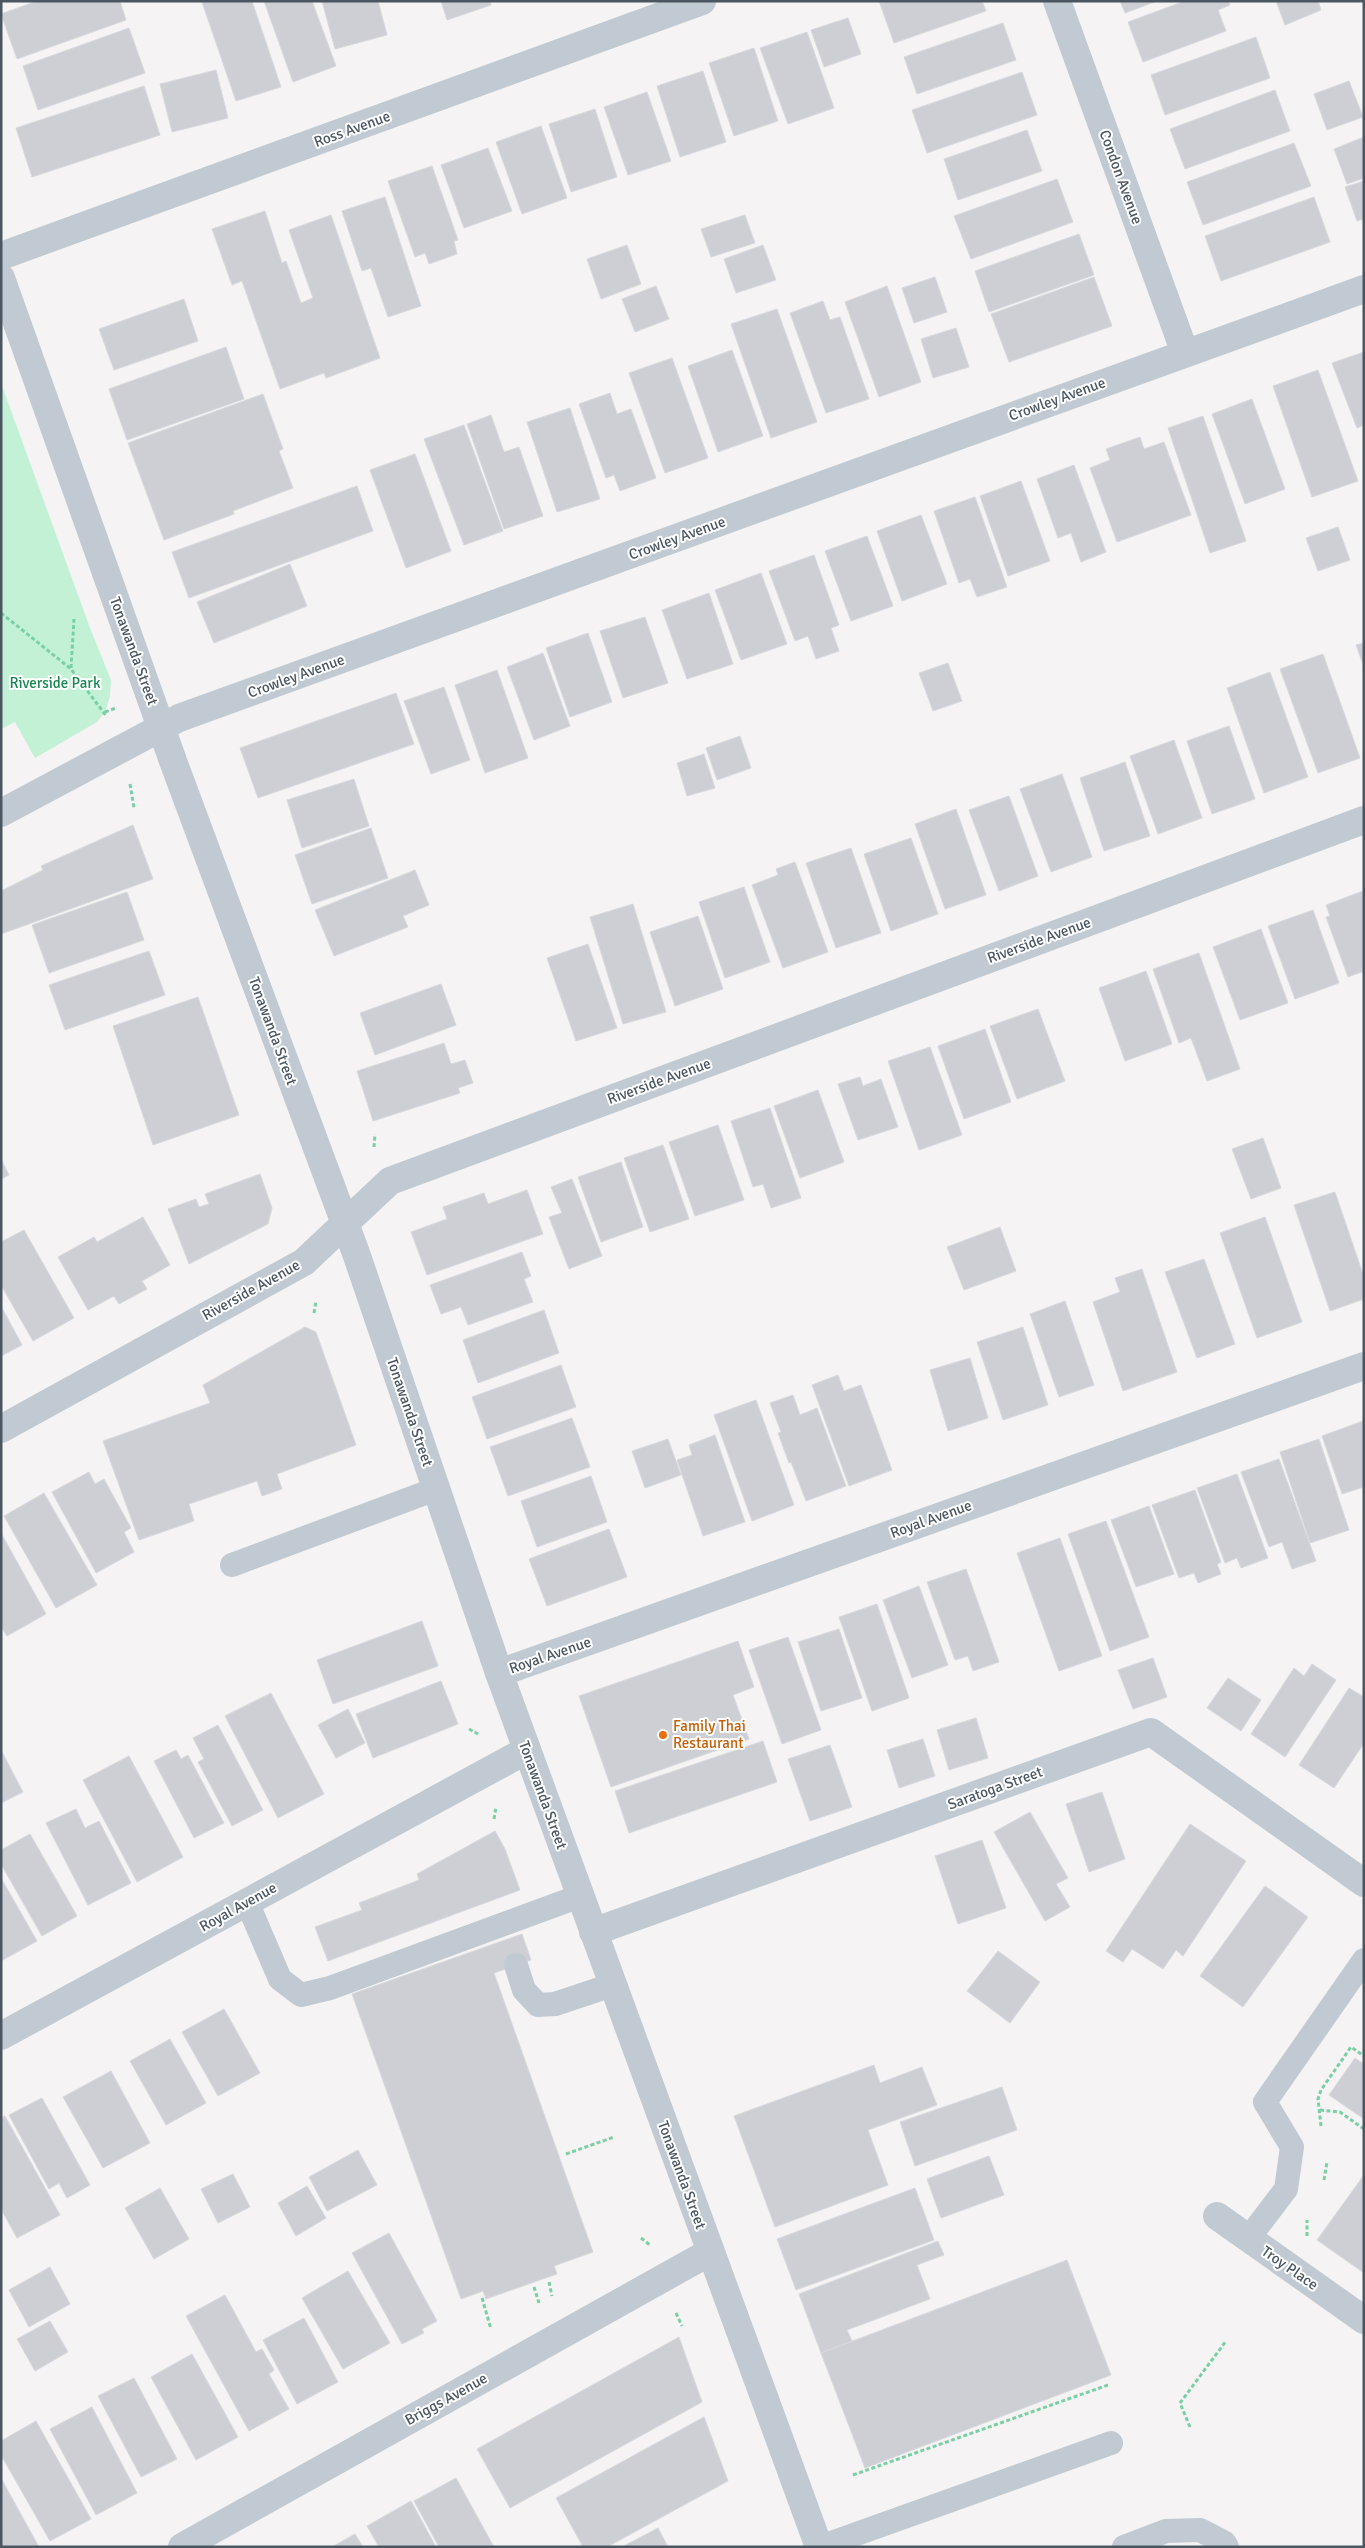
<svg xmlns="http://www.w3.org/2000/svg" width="1365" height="2548" font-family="Signika,sans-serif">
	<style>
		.green { fill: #c3f1d5 }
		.building { fill: #cdcfd5; stroke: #d7d9de }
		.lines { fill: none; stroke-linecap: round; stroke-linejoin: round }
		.path { stroke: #7ad0a6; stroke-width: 3; stroke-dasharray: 4 2.5; stroke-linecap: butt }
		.service { stroke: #c1cad2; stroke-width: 24 }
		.minor { stroke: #c1cad2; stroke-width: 28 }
		.tertiary { stroke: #c1cad2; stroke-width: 28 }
		.food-dot { fill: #e8710a; stroke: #fff; stroke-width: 2 }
		.labels { text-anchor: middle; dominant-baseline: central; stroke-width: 4; stroke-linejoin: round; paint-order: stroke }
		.street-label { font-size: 15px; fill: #4a5661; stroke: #fff }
		.park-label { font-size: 15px; fill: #17864f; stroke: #fff }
		.food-label { font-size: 15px; fill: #c56008; stroke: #fff; text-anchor: start }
	</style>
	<rect width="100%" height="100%" fill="#f5f3f3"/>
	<polygon class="green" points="1,383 90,628 111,680 110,696 105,712 97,722 35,758 15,722 1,729"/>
	<g class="building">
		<polygon points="37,1 120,1 126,20 17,59 1,14"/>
		<polygon points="206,1 252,1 281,87 236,101 202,2"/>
		<polygon points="264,1 312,1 336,66 293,82"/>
		<polygon points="322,1 378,1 387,35 335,49"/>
		<polygon points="441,1 490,1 491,5 447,20"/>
		<polygon points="879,1 982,1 986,11 894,43"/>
		<polygon points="1120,1 1157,1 1125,13"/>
		<polygon points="1185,1 1228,1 1230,5 1218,10 1226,31 1143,62 1128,22"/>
		<polygon points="1276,1 1318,1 1321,10 1285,25"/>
		<polygon points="848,18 861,54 824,67 811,30"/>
		<polygon points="1003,23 1016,60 917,94 904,57"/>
		<polygon points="129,28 145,73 38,110 23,66"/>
		<polygon points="807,32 834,108 788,124 760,48"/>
		<polygon points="1256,37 1270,78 1165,115 1151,75"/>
		<polygon points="754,48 778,121 734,136 709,63"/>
		<polygon points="216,70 228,118 172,132 160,84"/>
		<polygon points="703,71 726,142 680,157 657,86"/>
		<polygon points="1022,72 1037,115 927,153 912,110"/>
		<polygon points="1349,81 1363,117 1327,130 1314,94"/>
		<polygon points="144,86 160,135 32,177 16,128"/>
		<polygon points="1275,90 1290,131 1185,169 1170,129"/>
		<polygon points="647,92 671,161 628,175 604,107"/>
		<polygon points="595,109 617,177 571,192 549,124"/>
		<polygon points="541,126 567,198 522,214 496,142"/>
		<polygon points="1027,130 1042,171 958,200 944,159"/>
		<polygon points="1364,137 1364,178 1347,184 1334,149"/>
		<polygon points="1294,143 1311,186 1203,225 1187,182"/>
		<polygon points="488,148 512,211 464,228 441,165"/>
		<polygon points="432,166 458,240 454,241 457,254 429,264 425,253 415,257 388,181"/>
		<polygon points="1057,179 1073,222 971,259 954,216"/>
		<polygon points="1364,181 1364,219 1357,221 1345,187"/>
		<polygon points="385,197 421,306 388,317 371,268 362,271 342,211"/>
		<polygon points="1314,197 1330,242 1221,281 1205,236"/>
		<polygon points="265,211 282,263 286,261 301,303 313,298 289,230 331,215 380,358 326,378 324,373 280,389 242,281 232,285 212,229"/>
		<polygon points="745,215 755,243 711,257 701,229"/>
		<polygon points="1079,234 1094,275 989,312 975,271"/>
		<polygon points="627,245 641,284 601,299 587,259"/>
		<polygon points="763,245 776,280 736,293 724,259"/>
		<polygon points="935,277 947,312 914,323 902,288"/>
		<polygon points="1094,277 1112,326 1009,362 991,314"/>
		<polygon points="656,286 669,319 635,332 622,299"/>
		<polygon points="887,286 921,382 879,397 845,302"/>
		<polygon points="184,299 198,341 114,370 99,329"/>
		<polygon points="823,301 830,320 840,317 869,399 826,413 790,313"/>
		<polygon points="777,309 817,422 771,438 731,324"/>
		<polygon points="956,328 969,367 933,378 921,339"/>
		<polygon points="226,347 244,399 127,440 109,389"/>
		<polygon points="732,350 763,436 718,452 688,366"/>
		<polygon points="1364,352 1364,425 1357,428 1332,363"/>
		<polygon points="672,358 708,458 665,473 629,373"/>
		<polygon points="1318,370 1358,481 1312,497 1273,386"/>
		<polygon points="610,393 617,414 631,409 656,478 620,491 614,475 606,478 579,404"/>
		<polygon points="263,394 283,449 279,451 293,488 233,511 234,514 164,540 128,443"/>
		<polygon points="1252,399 1285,489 1245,504 1212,414"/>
		<polygon points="570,408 600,499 557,512 527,422"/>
		<polygon points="491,415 504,452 519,447 543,516 504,529 467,424"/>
		<polygon points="1203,416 1246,541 1210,553 1168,428"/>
		<polygon points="464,425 503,531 464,545 424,439"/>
		<polygon points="1140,437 1144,449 1164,442 1191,515 1117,542 1090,468 1110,460 1106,449"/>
		<polygon points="415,454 451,551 406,568 370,470"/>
		<polygon points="1074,465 1106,552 1081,562 1071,533 1058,538 1037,479"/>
		<polygon points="1021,481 1050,561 1008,576 980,496"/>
		<polygon points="357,486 373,531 189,598 172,552"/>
		<polygon points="975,497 1007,587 977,597 970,579 959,583 934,511"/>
		<polygon points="921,515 947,584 902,601 877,531"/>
		<polygon points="1338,527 1350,560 1318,571 1306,538"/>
		<polygon points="867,536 893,606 851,621 825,551"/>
		<polygon points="814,555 839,625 831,628 839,651 816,659 808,636 795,641 769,571"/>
		<polygon points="290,564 307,606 214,643 197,602"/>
		<polygon points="761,573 787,644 741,660 715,590"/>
		<polygon points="709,593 733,664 687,679 662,610"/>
		<polygon points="645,617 668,683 623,698 600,631"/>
		<polygon points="588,633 612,702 570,717 546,648"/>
		<polygon points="1364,643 1364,667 1356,645"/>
		<polygon points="543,653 570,726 534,740 507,667"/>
		<polygon points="1323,654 1360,758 1318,773 1280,669"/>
		<polygon points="948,663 962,701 933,711 919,673"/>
		<polygon points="497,670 528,758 485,773 455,685"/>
		<polygon points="1270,672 1308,777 1264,793 1227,688"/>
		<polygon points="444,687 470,760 431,774 404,701"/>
		<polygon points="396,693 414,744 258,798 240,748"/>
		<polygon points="1229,726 1255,799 1212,814 1187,741"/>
		<polygon points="740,736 751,768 717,780 706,748"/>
		<polygon points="1174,740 1202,818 1158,834 1130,756"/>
		<polygon points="704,754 715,788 687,796 677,763"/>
		<polygon points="1125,762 1150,836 1104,851 1080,778"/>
		<polygon points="1062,774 1092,857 1051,872 1020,789"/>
		<polygon points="354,779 369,826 302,848 287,800"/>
		<polygon points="1009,796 1038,876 999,891 969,810"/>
		<polygon points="956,809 986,895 945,909 915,824"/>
		<polygon points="133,825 153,879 1,934 1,891 43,870 41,866"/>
		<polygon points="371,828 388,878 312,904 295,855"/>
		<polygon points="911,838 938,914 891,931 864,854"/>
		<polygon points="851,848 881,933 836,948 806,863"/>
		<polygon points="795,862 828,952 783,968 752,885 778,875 776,869"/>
		<polygon points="415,870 429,905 403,916 408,927 334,956 315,910"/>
		<polygon points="744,887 770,962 725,978 699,902"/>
		<polygon points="1363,891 1364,971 1348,977 1326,917 1330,916 1326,905"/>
		<polygon points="127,892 144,940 49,973 32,925"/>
		<polygon points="633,904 666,1012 623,1024 590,917"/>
		<polygon points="1313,910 1339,983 1295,999 1268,926"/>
		<polygon points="698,916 723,989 675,1006 650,932"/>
		<polygon points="1261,929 1288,1003 1240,1020 1213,947"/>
		<polygon points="588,944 617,1028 576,1041 547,958"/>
		<polygon points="149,951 165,995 65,1030 49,985"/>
		<polygon points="1199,953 1240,1069 1207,1081 1191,1038 1179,1043 1153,969"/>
		<polygon points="1146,971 1172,1044 1125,1061 1099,988"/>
		<polygon points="441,984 456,1025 375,1055 360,1013"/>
		<polygon points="198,997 239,1115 153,1145 113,1026"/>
		<polygon points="1038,1009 1065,1081 1017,1099 990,1026"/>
		<polygon points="985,1029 1011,1102 964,1119 938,1046"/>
		<polygon points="444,1043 451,1064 465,1060 473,1083 458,1088 460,1093 373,1121 357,1071"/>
		<polygon points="930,1047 962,1135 919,1150 888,1061"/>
		<polygon points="860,1077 863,1086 881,1079 898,1127 858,1140 838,1084"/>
		<polygon points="818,1090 844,1162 800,1178 774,1106"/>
		<polygon points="770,1108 801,1198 771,1208 763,1184 753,1187 731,1121"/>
		<polygon points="718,1125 744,1200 695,1216 669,1142"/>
		<polygon points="1263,1138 1281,1188 1251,1199 1232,1149"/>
		<polygon points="663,1145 689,1219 650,1232 624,1158"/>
		<polygon points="1,1159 9,1175 1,1179"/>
		<polygon points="621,1162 643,1227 601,1242 578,1177"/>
		<polygon points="260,1174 272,1208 268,1224 189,1264 168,1209 196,1199 199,1207 209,1204 205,1194"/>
		<polygon points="572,1179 602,1256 569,1269 549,1217 562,1213 551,1187"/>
		<polygon points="527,1190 543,1234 427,1275 411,1232 447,1219 443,1207 484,1193 488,1204"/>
		<polygon points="1335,1192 1364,1277 1364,1299 1330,1311 1294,1205"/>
		<polygon points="143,1217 170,1265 142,1281 147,1289 119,1304 114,1296 88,1310 58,1257 94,1237 97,1242"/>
		<polygon points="1265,1217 1302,1322 1257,1338 1220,1233"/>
		<polygon points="1000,1227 1016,1271 964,1290 947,1247"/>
		<polygon points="24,1230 74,1318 33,1341 1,1285 1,1242"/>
		<polygon points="522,1252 531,1276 524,1279 533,1302 468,1325 461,1307 441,1314 430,1285"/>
		<polygon points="1204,1259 1235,1344 1197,1358 1165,1272"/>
		<polygon points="1142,1269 1177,1372 1123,1391 1093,1302 1120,1292 1115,1278"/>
		<polygon points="1065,1301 1094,1385 1059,1397 1030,1314"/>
		<polygon points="1,1306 22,1345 1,1356"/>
		<polygon points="544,1310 559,1353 478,1383 463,1340"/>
		<polygon points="305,1327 316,1332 356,1445 277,1474 282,1489 262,1496 257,1481 189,1504 194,1521 139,1540 103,1441 210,1403 203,1385"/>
		<polygon points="1023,1327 1048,1405 1003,1420 977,1342"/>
		<polygon points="970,1358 988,1418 948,1431 930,1370"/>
		<polygon points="561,1365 576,1407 487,1439 472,1397"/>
		<polygon points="838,1375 844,1391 861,1385 892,1470 849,1486 812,1385"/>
		<polygon points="793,1395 800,1415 817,1408 846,1486 806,1501 791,1462 789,1463 778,1433 781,1432 770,1403"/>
		<polygon points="756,1400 794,1505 752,1521 714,1415"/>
		<polygon points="572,1418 590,1467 508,1496 490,1447"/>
		<polygon points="1363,1421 1364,1487 1342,1494 1322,1436"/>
		<polygon points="715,1435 745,1522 703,1536 677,1460 692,1455 689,1445"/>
		<polygon points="668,1439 681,1475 645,1488 632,1451"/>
		<polygon points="1319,1439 1349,1530 1310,1543 1280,1452"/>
		<polygon points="1279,1459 1316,1561 1292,1569 1282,1542 1269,1547 1241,1472"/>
		<polygon points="89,1472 95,1484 104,1479 131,1528 124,1532 134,1552 96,1573 52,1492"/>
		<polygon points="1237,1474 1268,1558 1241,1568 1237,1558 1225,1563 1197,1488"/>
		<polygon points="591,1476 607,1522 537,1547 521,1501"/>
		<polygon points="1195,1490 1221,1562 1217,1564 1221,1574 1198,1583 1194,1573 1179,1578 1152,1505"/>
		<polygon points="44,1493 97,1585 56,1608 4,1516"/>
		<polygon points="1149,1506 1174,1574 1136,1587 1111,1520"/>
		<polygon points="1106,1521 1149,1637 1110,1651 1068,1534"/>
		<polygon points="609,1529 627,1577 547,1606 529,1559"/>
		<polygon points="1,1533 46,1614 7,1636 1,1626"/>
		<polygon points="1060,1538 1102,1656 1059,1671 1017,1553"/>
		<polygon points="966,1569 999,1662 973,1671 968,1656 955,1660 927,1582"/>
		<polygon points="919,1586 948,1665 912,1678 883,1600"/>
		<polygon points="877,1604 909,1698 872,1711 839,1617"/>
		<polygon points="422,1621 438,1666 333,1704 317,1660"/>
		<polygon points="839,1629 862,1698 821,1711 798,1642"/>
		<polygon points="788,1637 821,1730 782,1744 749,1650"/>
		<polygon points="738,1641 754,1687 733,1695 749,1739 611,1787 579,1696"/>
		<polygon points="1153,1658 1167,1697 1133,1709 1118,1670"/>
		<polygon points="1312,1664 1336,1680 1285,1757 1251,1734 1294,1668 1304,1676"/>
		<polygon points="1228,1678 1261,1700 1241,1731 1207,1708"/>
		<polygon points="441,1681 458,1724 373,1758 356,1714"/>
		<polygon points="1349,1688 1364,1697 1364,1743 1334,1788 1299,1765"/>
		<polygon points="271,1693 324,1794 278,1818 225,1716"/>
		<polygon points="348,1709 365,1743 336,1758 318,1725"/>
		<polygon points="976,1718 988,1758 949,1770 937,1730"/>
		<polygon points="218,1725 263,1810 232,1826 198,1762 204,1759 193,1738"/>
		<polygon points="923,1739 935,1776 899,1788 887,1750"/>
		<polygon points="763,1741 777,1782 629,1833 615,1791"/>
		<polygon points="830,1745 852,1807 810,1821 788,1759"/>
		<polygon points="1,1750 23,1792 1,1803"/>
		<polygon points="176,1750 181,1759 188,1755 224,1823 194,1838 154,1761"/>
		<polygon points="129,1756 183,1857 137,1882 83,1780"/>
		<polygon points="1102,1792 1125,1859 1089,1872 1066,1804"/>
		<polygon points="76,1809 85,1828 99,1821 131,1883 88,1905 46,1823"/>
		<polygon points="1030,1812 1068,1878 1056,1884 1070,1907 1045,1921 994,1832"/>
		<polygon points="1190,1824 1246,1861 1183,1956 1176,1950 1163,1969 1132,1949 1123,1962 1106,1951"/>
		<polygon points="495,1831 505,1849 520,1890 328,1961 315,1927 362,1910 359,1903 419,1880 417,1874"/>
		<polygon points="30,1834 77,1916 42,1936 1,1864 1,1850"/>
		<polygon points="982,1840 1006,1908 958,1924 935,1856"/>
		<polygon points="1,1878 37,1941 1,1961"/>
		<polygon points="1265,1886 1308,1917 1243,2007 1200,1976"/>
		<polygon points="522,1934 531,1960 494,1973 593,2252 554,2266 557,2274 486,2299 483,2291 461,2299 352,1994"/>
		<polygon points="998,1951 1040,1982 1010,2023 967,1991"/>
		<polygon points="224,2009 260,2073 218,2096 182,2032"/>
		<polygon points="170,2039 206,2103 166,2125 130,2061"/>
		<polygon points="1355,2058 1364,2064 1364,2119 1329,2095"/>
		<polygon points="874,2065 880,2083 922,2067 937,2105 868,2130 888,2185 775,2227 734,2116"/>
		<polygon points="111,2071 150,2143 103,2168 63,2097"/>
		<polygon points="1002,2087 1017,2130 915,2166 900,2122"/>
		<polygon points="42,2098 90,2185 67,2198 59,2183 49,2189 9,2115"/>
		<polygon points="5,2116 60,2215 17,2238 1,2209 1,2118"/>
		<polygon points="358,2150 377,2185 327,2211 309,2177"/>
		<polygon points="989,2156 1004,2195 941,2218 927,2179"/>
		<polygon points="233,2174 250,2207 218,2223 201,2189"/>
		<polygon points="1364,2175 1364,2273 1317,2240"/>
		<polygon points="307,2186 326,2218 296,2236 278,2203"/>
		<polygon points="160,2188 189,2239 154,2259 125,2208"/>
		<polygon points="915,2188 934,2240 796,2290 777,2239"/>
		<polygon points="389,2233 437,2321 422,2329 424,2333 402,2344 352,2253"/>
		<polygon points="938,2241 944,2255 917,2265 930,2299 847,2330 852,2341 821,2353 799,2294"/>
		<polygon points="1067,2260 1111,2375 865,2468 821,2353"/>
		<polygon points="50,2267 70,2304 29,2327 9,2290"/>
		<polygon points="348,2271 390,2343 343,2369 302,2298"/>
		<polygon points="225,2295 256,2352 262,2349 274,2370 269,2374 289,2409 249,2431 186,2316"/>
		<polygon points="304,2318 338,2382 297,2404 263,2340"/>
		<polygon points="50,2321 68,2352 35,2371 17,2339"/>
		<polygon points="679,2337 702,2402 510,2508 477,2449"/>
		<polygon points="192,2354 238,2437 196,2460 151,2377"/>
		<polygon points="134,2378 177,2459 141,2477 98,2396"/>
		<polygon points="92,2407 137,2493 96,2515 50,2429"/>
		<polygon points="704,2417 728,2481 607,2547 583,2547 556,2498"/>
		<polygon points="36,2421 91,2519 50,2541 1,2455 1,2441"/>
		<polygon points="1,2478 39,2547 1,2547"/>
		<polygon points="456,2478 494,2547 439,2547 414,2501"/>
		<polygon points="411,2501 436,2547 379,2547 367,2526"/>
		<polygon points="658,2528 668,2547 622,2547"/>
		<polygon points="355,2534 363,2547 332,2547"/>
	</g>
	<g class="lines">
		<g class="path">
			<polyline points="1,613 71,669 107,717"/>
			<polyline points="71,668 74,619"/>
			<polyline points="105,712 116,708"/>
			<polyline points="130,784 134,808"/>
			<polyline points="374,1147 375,1134"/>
			<polyline points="314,1313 316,1301"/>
			<polyline points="469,1729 478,1734"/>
			<polyline points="494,1819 496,1807"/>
			<polyline points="1320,2110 1340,2112 1364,2129"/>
			<polyline points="1321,2126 1318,2099 1321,2090 1351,2047 1364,2056"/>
			<polyline points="566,2154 614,2137"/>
			<polyline points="1324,2180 1327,2162"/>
			<polyline points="1307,2236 1307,2220"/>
			<polyline points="641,2238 650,2245"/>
			<polyline points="549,2282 552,2296"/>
			<polyline points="534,2287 539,2303"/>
			<polyline points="482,2298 491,2329"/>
			<polyline points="676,2313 682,2326"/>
			<polyline points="1190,2427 1180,2403 1226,2341"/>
			<polyline points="853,2475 1108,2385"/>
		</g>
		<g class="service">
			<polyline points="232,1565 436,1489"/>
			<polyline points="247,1902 280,1979 301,1995 330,1988 580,1896"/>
			<polyline points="516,1965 524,1990 538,2005 555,2004 612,1985"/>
			<polyline points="1248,2239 1286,2189 1292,2147 1265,2102 1364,1960"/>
			<polyline points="820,2547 1111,2443"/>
			<polyline points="1124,2547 1166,2531 1200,2530 1225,2543 1227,2547"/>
		</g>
		<g class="minor">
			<polyline points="1057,1 1185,353"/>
			<polyline points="1,256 702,1"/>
			<polyline points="1,813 179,718 1364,289"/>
			<polyline points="1,1429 304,1262 390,1181 1364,820"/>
			<polyline points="499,1673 1364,1366"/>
			<polyline points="593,1932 1151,1732 1364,1883"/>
			<polyline points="1,2036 527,1750"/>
			<polyline points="1217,2216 1364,2320"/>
			<polyline points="182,2547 710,2252"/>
		</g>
		<polyline class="tertiary" points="1,278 173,761 356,1253 499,1673 819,2547"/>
	</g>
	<circle class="food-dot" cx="663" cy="1735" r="5"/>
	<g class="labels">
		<g class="street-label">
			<text transform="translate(352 129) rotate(-20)">Ross Avenue</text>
			<text transform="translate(1121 177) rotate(70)">Condon Avenue</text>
			<text transform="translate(1057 399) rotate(-20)">Crowley Avenue</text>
			<text transform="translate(677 538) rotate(-20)">Crowley Avenue</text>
			<text transform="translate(134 651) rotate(70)">Tonawanda Street</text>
			<text transform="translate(296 676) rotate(-20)">Crowley Avenue</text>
			<text transform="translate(1039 940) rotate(-20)">Riverside Avenue</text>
			<text transform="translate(273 1031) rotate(70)">Tonawanda Street</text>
			<text transform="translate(659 1081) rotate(-20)">Riverside Avenue</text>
			<text transform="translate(251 1290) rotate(-29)">Riverside Avenue</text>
			<text transform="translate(410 1412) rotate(71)">Tonawanda Street</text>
			<text transform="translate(931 1519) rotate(-20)">Royal Avenue</text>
			<text transform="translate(550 1655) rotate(-19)">Royal Avenue</text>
			<text transform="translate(995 1788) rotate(-20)">Saratoga Street</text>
			<text transform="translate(543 1795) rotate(70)">Tonawanda Street</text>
			<text transform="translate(238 1907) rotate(-29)">Royal Avenue</text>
			<text transform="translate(682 2175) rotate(70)">Tonawanda Street</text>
			<text transform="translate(1290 2268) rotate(35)">Troy Place</text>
			<text transform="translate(446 2399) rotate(-29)">Briggs Avenue</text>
		</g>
		<g class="park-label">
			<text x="55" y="683">Riverside Park</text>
		</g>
		<g class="food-label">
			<text x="673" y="1726">Family Thai<tspan x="673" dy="17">Restaurant</tspan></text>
		</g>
	</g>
	<rect width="1365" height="2548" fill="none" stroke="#4a5661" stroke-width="5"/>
</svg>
